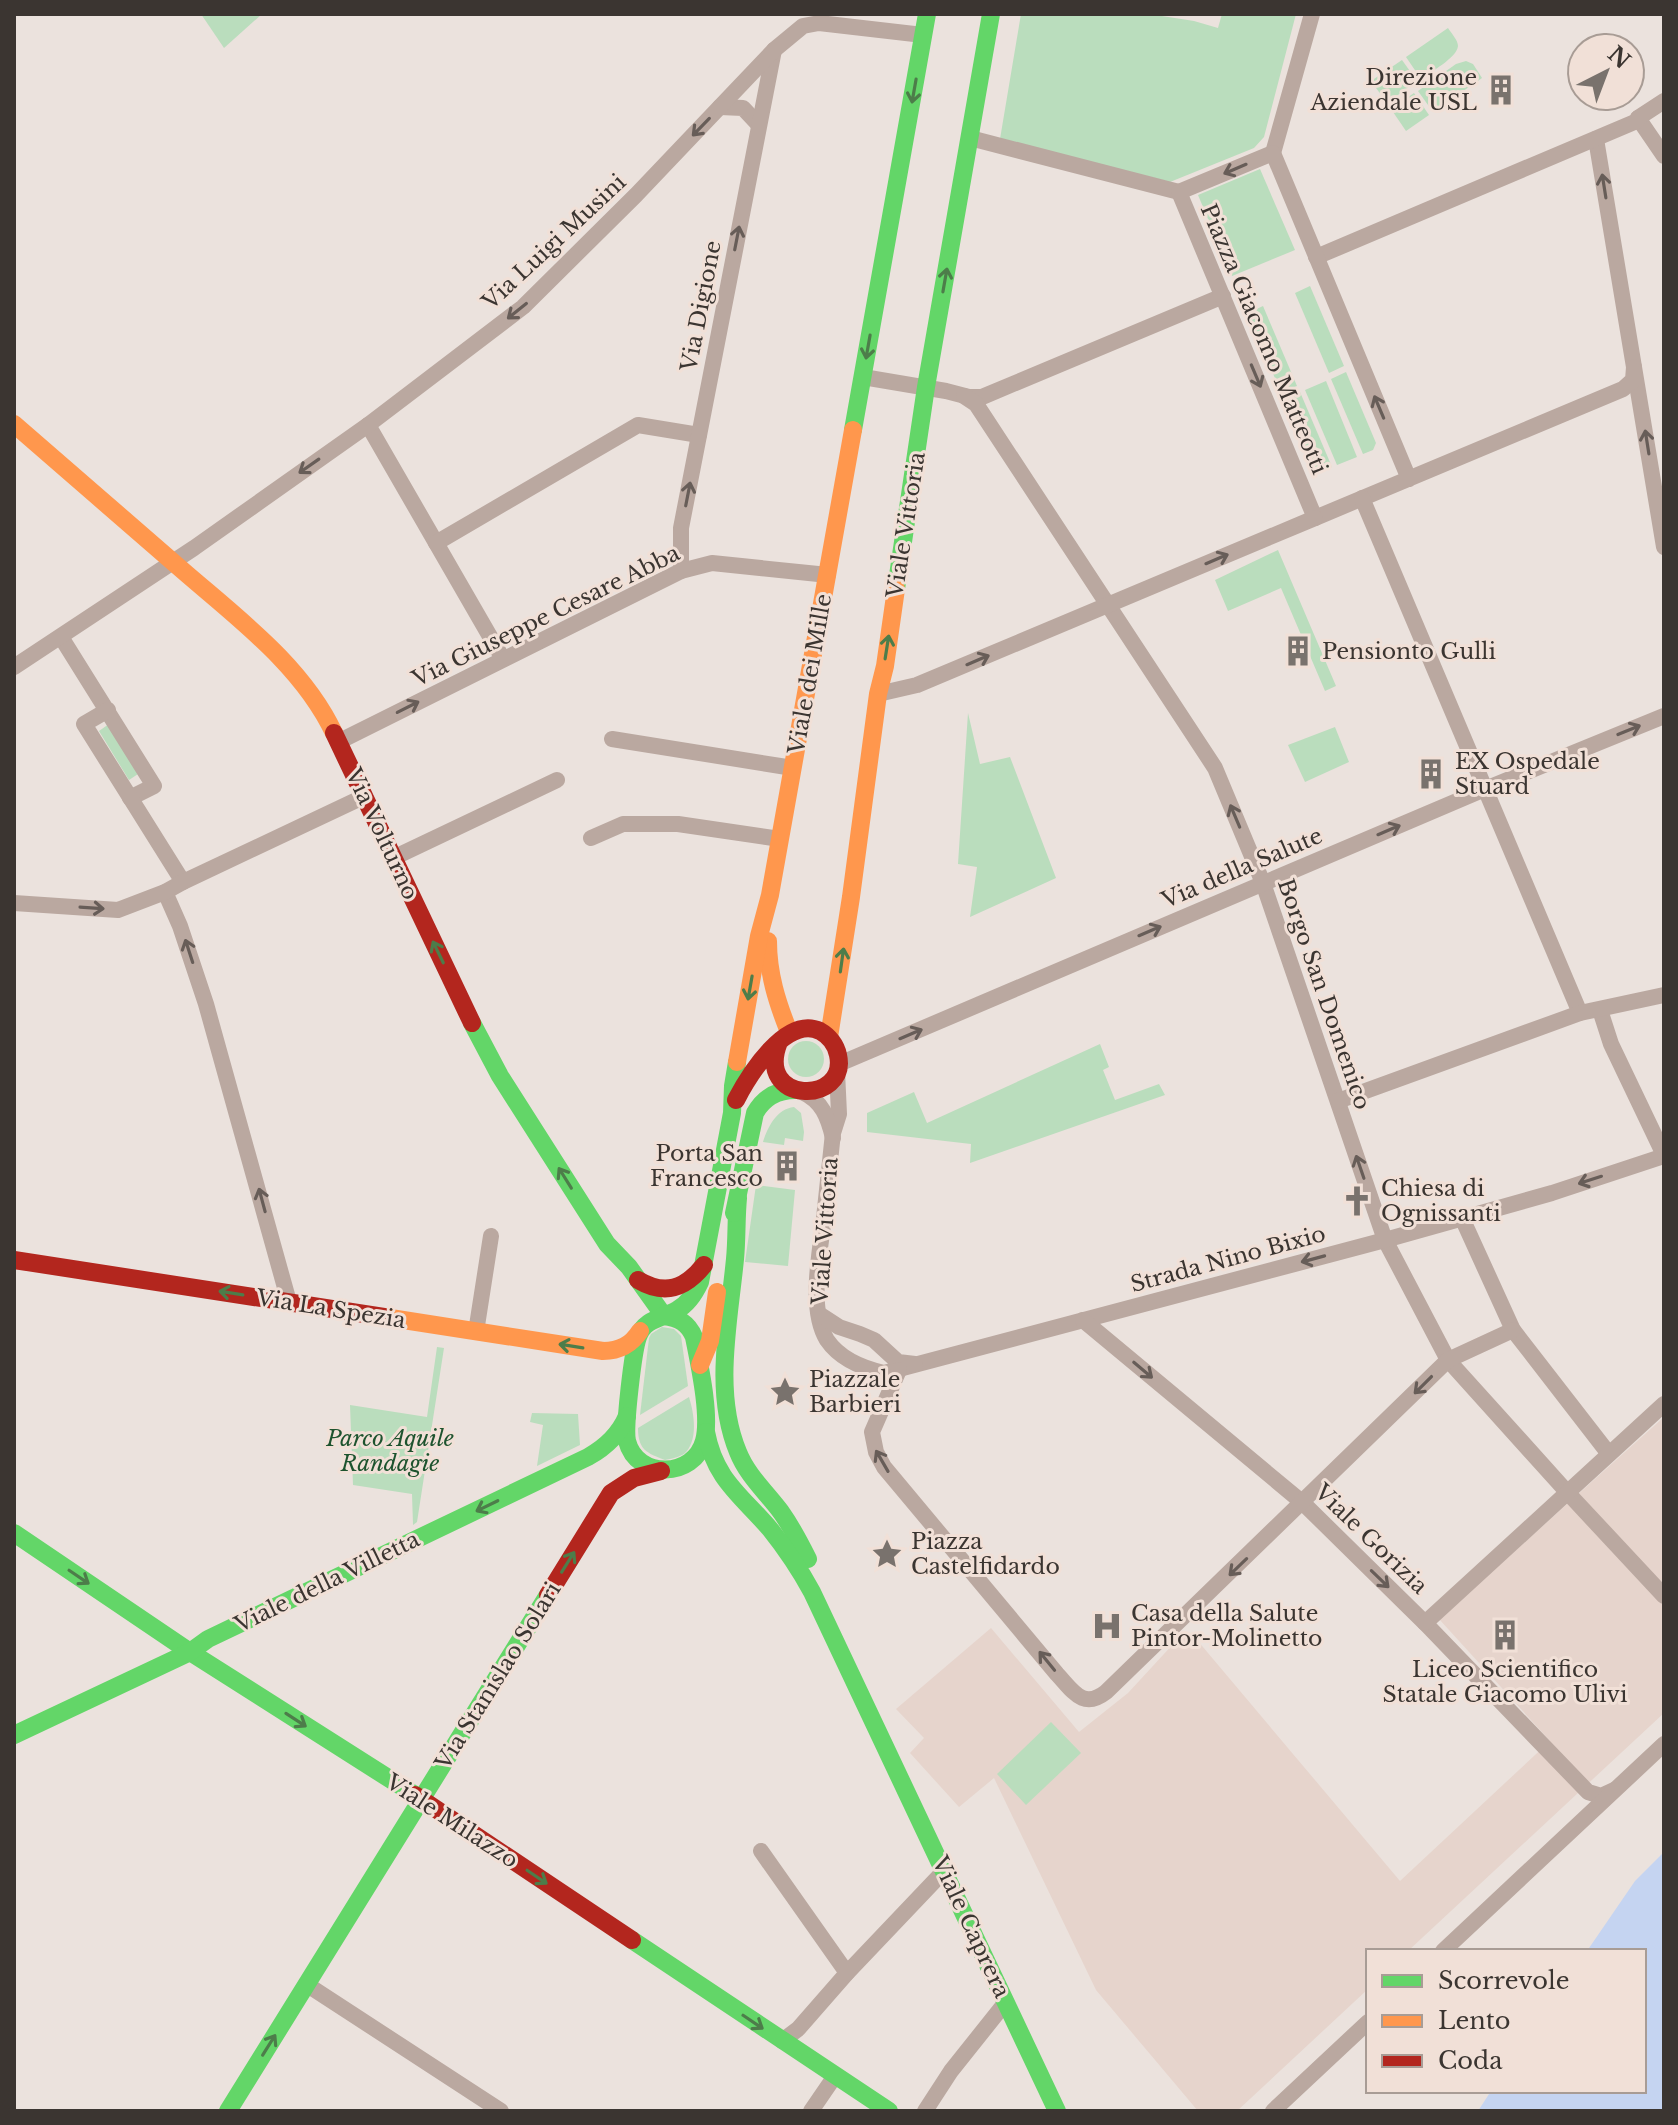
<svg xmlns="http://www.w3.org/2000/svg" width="1678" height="2125" font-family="'Libre Baskerville',serif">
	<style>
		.built { fill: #e6d4cc }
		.green { fill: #baddbd }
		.water { fill: #c5d4f1 }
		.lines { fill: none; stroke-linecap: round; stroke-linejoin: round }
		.street { stroke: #baa8a0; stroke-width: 16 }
		.fast { stroke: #63d668; stroke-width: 18 }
		.slow { stroke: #ff974d; stroke-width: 18 }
		.jam { stroke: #b3261e; stroke-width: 18 }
		.oneway { stroke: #4d7d4a }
		.oneway2 { stroke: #675d58 }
		.labels { text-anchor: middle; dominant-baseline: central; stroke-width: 6; stroke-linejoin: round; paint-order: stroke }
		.poi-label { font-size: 22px; fill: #3b3531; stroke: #f1e0d7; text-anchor: start }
		.street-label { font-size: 22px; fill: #3b3531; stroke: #f1e0d7 }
		.park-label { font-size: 22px; font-style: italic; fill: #1d532e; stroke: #f1e0d7 }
	</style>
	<rect width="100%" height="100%" fill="#ebe2dd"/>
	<polygon class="built" points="1664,1417 1664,1713 1408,1951 1368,1951 1368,1989 1237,2111 1198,2111 1096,1990 994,1778 959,1807 910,1753 924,1738 896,1709 991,1628 1079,1732 1128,1693 1175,1642 1192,1634 1400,1881 1550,1741 1439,1619"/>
	<g class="green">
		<polygon points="201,14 262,14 224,48"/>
		<polygon points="1021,14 1149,14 1194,21 1218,28 1222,14 1296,14 1264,137 1254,148 1170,182 1000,139"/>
		<path d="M1448,28c3,5 10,12 10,18 -1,12 -28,26 -37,33l-15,-22z"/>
		<polygon points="1402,60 1417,81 1387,103 1371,81"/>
		<polygon points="1466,61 1473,64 1482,78 1433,112 1418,91 1456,64"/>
		<polygon points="1414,93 1429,115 1406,131 1391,109"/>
		<polygon points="1260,169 1295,250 1232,276 1198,195"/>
		<polygon points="1310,286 1344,366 1329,373 1295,293"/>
		<polygon points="1263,306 1297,386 1281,393 1248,313"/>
		<polygon points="1346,372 1376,443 1373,450 1363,454 1331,379"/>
		<polygon points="1326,381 1357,457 1337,465 1305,390"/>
		<polygon points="1300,392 1332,467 1320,472 1313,469 1284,399"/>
		<polygon points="1278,550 1336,686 1325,691 1281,588 1228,611 1215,580"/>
		<polygon points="968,713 980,764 1010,757 1056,878 970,917 977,867 958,864"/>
		<polygon points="109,724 141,772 129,780 99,731"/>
		<polygon points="1335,727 1349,762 1305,782 1288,745"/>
		<circle cx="806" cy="1059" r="18"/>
		<polygon points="1100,1044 1109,1067 1103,1070 1115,1100 1159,1084 1165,1095 970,1163 971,1144 867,1132 867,1113 914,1092 927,1123"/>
		<path d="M794,1107l7,6 3,19 -1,9 -18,-3 -1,7 -21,-3c5,-16 14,-33 31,-35z"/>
		<polygon points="756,1185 795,1190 788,1266 745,1262"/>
		<polygon points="662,1327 674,1329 681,1336 688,1386 640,1415 649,1338 651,1334"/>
		<polygon points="437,1347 444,1348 417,1522 413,1525 412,1494 353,1485 350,1405 427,1417"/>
		<path d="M689,1397c5,16 10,44 -5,57 -5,3 -13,5 -19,6 -18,-7 -27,-10 -27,-32z"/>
		<polygon points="532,1413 578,1414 580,1445 537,1466 543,1425 530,1422"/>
		<polygon points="1051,1722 1081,1753 1026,1805 997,1774"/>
	</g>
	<polygon class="water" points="1664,1852 1664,2111 1478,2111 1491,2091 1644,2091 1644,1951 1587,1951 1635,1881"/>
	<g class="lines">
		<g class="street">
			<polyline points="720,107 743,108 758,124"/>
			<polyline points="1638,118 1664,156"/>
			<polyline points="970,138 1179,192"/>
			<polyline points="1596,139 1664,547"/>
			<polyline points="1273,153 1312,14"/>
			<polyline points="1316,257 1637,121 1638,118 1664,101"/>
			<polyline points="863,377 946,391 969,397 982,397 1223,296"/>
			<polyline points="964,396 976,404 1215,768 1263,883 1385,1240 1448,1360 1567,1492 1664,1596"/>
			<polyline points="368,425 503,659"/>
			<polyline points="1409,479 1273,153 1179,192 1315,518 1623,389 1633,380 1634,367"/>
			<polyline points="1362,498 1580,1013"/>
			<polyline points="436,543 638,425 699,435"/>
			<polyline points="681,571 681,528 774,50"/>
			<polyline points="61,637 154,786 130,798"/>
			<polyline points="14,667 194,548 368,425 523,307 636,195 774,50 803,26 819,23 923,35"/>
			<polyline points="878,694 917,685 1315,518"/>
			<polyline points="108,710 84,724 183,882"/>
			<polyline points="612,739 793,768"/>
			<polyline points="338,742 681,571 712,563 828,575"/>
			<polyline points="591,838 623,824 678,824 780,839"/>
			<polyline points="393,858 557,780"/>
			<polyline points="165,892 180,926 206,1004 289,1302"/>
			<polyline points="14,903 118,910 165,892 183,882 363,797"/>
			<polyline points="1600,1010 1611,1044 1664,1155"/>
			<polyline points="839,1064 1485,789 1664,716"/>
			<path d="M837,1071l2,43 -6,19c-3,28 -6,57 -9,85 -4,34 -16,91 3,122 13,19 35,28 57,33l501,-133 167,-47 112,-37"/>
			<path d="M802,1092c20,9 26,25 31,46"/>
			<polyline points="1338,1101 1580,1013 1664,995"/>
			<polyline points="1462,1218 1513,1330 1609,1454"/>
			<polyline points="819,1314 839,1327 860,1334 874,1340 898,1362 915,1364"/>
			<polyline points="1083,1320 1303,1503 1425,1623 1588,1792 1601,1796 1614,1790"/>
			<polyline points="476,1332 491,1236"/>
			<path d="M899,1370l-27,62 4,20 8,15 173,207c16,17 26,36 49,18l342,-332 65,-30"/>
			<polyline points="1425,1623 1664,1404"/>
			<polyline points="761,1851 847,1973"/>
			<polyline points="1443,1951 1664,1744"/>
			<polyline points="306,1984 501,2111"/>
			<polyline points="782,2041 798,2029 847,1973 944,1871"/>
			<polyline points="811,2111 835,2076"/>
			<polyline points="925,2111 951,2071 1006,2002"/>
			<polyline points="1273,2111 1368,2022"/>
		</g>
		<g class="fast">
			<polyline points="853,430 927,14"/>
			<polyline points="896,589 926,387 991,14"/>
			<polyline points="472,1023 500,1076 607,1244 629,1267 664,1316"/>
			<path d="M738,1198c-2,20 -1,41 -3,61 -6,63 -22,133 3,193 9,23 28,40 43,60 10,14 19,31 27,47"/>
			<path d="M734,1213l21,-100c9,-16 22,-23 40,-23"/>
			<path d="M664,1316c15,2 24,7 30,21 5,26 17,79 10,104 -10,37 -67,39 -77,0 -3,-14 6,-90 11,-104 7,-19 24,-18 39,-27 11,-6 18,-17 23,-28l32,-169 1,-27 4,-24"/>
			<path d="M706,1432c9,48 35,63 64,97 16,20 30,41 42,63l245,519"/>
			<polyline points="14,1533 190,1652 415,1795"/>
			<path d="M14,1735l176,-83 18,-13 380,-182c18,-10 31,-22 39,-41"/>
			<polyline points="632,1940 889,2111"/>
			<polyline points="228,2111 548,1595"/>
		</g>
		<g class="slow">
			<path d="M14,424c56,48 111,97 167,145 55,48 121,96 153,164"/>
			<path d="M768,941c0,33 9,61 21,91"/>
			<polyline points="829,1037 851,897 878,694 885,666 896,589"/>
			<polyline points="737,1062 759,936 770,895 853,430"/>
			<path d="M384,1317l219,34c17,0 28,-6 37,-20"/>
			<polyline points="700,1365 710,1341 717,1292"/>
		</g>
		<g class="jam">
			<polyline points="334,733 472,1023"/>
			<path d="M736,1100c13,-25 50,-85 84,-69 9,5 16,14 18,24 11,50 -84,50 -59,-13"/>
			<polyline points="14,1260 384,1317"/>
			<path d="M638,1280c27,16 47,9 66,-15"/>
			<polyline points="548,1595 611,1493 634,1478 661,1471"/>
			<polyline points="415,1795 632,1940"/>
		</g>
	</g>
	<defs><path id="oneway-shaft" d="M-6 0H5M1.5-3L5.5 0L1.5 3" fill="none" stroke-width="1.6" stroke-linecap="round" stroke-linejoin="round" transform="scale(2)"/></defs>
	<g class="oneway">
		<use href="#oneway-shaft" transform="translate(914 91) rotate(100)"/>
		<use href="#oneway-shaft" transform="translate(945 280) rotate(-80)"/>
		<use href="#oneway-shaft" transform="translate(868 347) rotate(100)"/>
		<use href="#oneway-shaft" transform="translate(887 647) rotate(-81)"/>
		<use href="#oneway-shaft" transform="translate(438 952) rotate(-116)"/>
		<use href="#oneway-shaft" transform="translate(842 960) rotate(-82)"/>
		<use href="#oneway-shaft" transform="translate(750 988) rotate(100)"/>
		<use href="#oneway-shaft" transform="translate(565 1178) rotate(-122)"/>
		<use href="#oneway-shaft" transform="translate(231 1293) rotate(-171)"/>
		<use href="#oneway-shaft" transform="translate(571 1346) rotate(-171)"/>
		<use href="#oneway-shaft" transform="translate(487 1506) rotate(154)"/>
		<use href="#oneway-shaft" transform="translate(568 1562) rotate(-58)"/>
		<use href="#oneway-shaft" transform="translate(79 1577) rotate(34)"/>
		<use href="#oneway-shaft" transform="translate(296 1720) rotate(33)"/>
		<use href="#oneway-shaft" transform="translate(537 1877) rotate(34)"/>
		<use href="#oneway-shaft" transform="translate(753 2022) rotate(34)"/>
		<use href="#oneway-shaft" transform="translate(269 2045) rotate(-58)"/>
	</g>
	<g class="oneway2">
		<use href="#oneway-shaft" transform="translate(701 127) rotate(134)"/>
		<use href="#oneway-shaft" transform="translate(1235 169) rotate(157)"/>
		<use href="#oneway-shaft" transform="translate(1604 186) rotate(-99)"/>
		<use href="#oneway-shaft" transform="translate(737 238) rotate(-79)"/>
		<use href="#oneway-shaft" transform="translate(517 311) rotate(141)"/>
		<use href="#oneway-shaft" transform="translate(1256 376) rotate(67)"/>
		<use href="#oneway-shaft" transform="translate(1379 407) rotate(-113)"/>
		<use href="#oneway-shaft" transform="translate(1647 442) rotate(-99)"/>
		<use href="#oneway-shaft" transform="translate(309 466) rotate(145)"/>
		<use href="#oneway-shaft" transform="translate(688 494) rotate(-79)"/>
		<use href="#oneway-shaft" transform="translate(1217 559) rotate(-23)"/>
		<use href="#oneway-shaft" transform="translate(978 660) rotate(-23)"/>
		<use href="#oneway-shaft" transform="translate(408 707) rotate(-27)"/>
		<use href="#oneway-shaft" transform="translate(1629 730) rotate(-22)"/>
		<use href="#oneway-shaft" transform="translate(1235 816) rotate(-113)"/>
		<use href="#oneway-shaft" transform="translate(1389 830) rotate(-23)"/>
		<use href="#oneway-shaft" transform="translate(92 908) rotate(4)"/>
		<use href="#oneway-shaft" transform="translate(1150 931) rotate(-23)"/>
		<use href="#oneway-shaft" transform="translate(189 951) rotate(-108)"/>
		<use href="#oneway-shaft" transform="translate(911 1034) rotate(-23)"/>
		<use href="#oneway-shaft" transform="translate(1360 1167) rotate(-109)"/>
		<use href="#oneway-shaft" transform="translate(1590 1180) rotate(162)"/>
		<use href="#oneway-shaft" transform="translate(262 1200) rotate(-105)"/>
		<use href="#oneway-shaft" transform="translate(1313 1259) rotate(165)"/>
		<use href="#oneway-shaft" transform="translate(1143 1370) rotate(40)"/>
		<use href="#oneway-shaft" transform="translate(1423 1385) rotate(135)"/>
		<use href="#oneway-shaft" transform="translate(882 1461) rotate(-120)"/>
		<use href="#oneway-shaft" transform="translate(1238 1567) rotate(136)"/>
		<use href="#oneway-shaft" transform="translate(1380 1579) rotate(44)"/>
		<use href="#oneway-shaft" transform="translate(1047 1661) rotate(-129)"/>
	</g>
	<defs>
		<g id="building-bare" transform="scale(2.4)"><path d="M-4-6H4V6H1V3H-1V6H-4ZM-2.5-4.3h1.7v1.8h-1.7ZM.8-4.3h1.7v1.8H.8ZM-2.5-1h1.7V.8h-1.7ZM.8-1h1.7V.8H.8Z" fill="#79726d" stroke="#f1e0d7" stroke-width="2.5" paint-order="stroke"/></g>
		<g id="church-bare" transform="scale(2.4)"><path d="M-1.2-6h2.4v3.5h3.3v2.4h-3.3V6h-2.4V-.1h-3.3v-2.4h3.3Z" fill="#79726d" stroke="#f1e0d7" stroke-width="2.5" paint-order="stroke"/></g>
		<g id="sight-bare" transform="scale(2.4)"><path d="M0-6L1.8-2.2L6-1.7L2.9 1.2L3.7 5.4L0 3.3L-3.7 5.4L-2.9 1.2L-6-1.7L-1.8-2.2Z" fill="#79726d" stroke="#f1e0d7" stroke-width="2.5" paint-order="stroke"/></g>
		<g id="hospital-bare" transform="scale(2.4)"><path d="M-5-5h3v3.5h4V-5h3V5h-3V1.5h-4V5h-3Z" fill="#79726d" stroke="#f1e0d7" stroke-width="2.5" paint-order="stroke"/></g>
	</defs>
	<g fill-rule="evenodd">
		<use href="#building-bare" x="1501" y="90"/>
		<use href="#building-bare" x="1298" y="651"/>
		<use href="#building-bare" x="1431" y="774"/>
		<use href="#building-bare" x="787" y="1166"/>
		<use href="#church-bare" x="1357" y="1201"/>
		<use href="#sight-bare" x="785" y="1392"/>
		<use href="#sight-bare" x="887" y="1554"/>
		<use href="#hospital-bare" x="1107" y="1626"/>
		<use href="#building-bare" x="1505" y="1635"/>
	</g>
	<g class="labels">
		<g class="poi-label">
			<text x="1477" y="77" text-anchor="end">Direzione<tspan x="1477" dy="25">Aziendale USL</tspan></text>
			<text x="1322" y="651">Pensionto Gulli</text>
			<text x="1455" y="761">EX Ospedale<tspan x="1455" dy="25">Stuard</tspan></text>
			<text x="763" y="1153" text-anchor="end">Porta San<tspan x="763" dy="25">Francesco</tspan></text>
			<text x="1381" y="1188">Chiesa di<tspan x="1381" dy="25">Ognissanti</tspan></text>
			<text x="809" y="1379">Piazzale<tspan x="809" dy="25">Barbieri</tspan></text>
			<text x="911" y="1541">Piazza<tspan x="911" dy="25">Castelfidardo</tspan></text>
			<text x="1131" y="1613">Casa della Salute<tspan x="1131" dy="25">Pintor-Molinetto</tspan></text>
			<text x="1505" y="1669" text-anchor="middle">Liceo Scientifico<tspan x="1505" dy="25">Statale Giacomo Ulivi</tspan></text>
		</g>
		<g class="street-label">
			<text transform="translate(554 242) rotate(-43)">Via Luigi Musini</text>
			<text transform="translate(701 306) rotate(-79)">Via Digione</text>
			<text transform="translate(1264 339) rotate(67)">Piazza Giacomo Matteotti</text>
			<text transform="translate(906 525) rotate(-81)">Viale Vittoria</text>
			<text transform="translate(546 616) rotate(-26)">Via Giuseppe Cesare Abba</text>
			<text transform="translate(810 674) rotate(-80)">Viale dei Mille</text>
			<text transform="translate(382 834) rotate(65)">Via Volturno</text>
			<text transform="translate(1242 868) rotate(-23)">Via della Salute</text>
			<text transform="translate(1324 994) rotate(71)">Borgo San Domenico</text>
			<text transform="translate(825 1231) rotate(-86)">Viale Vittoria</text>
			<text transform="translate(1228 1259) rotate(-15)">Strada Nino Bixio</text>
			<text transform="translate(331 1309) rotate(9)">Via La Spezia</text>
			<text transform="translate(1371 1539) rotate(44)">Viale Gorizia</text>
			<text transform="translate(327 1582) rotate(-26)">Viale della Villetta</text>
			<text transform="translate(498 1676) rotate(-58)">Via Stanislao Solari</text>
			<text transform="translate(452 1821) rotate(33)">Viale Milazzo</text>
			<text transform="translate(971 1927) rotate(65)">Viale Caprera</text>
		</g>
		<g class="park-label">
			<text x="390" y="1438">Parco Aquile<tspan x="390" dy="25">Randagie</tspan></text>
		</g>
	</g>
	<rect width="1678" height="2125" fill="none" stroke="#3b3531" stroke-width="32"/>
	<rect x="1366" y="1949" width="280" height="144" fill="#f1e0d7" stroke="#a89c95" stroke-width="2"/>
	<rect x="1382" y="1975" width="40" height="12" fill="#63d668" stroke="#a89c95" stroke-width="2"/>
	<text x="1438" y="1989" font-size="24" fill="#3b3531">Scorrevole</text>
	<rect x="1382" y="2015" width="40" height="12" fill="#ff974d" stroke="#a89c95" stroke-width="2"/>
	<text x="1438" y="2029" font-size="24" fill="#3b3531">Lento</text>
	<rect x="1382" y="2055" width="40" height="12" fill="#b3261e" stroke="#a89c95" stroke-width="2"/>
	<text x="1438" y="2069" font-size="24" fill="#3b3531">Coda</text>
	<g transform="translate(1606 72) rotate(42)"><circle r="38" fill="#f1e0d7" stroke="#a89c95" stroke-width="2"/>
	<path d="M0-6L14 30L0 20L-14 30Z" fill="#79726d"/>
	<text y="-12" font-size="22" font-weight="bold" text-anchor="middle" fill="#3b3531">N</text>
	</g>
</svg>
